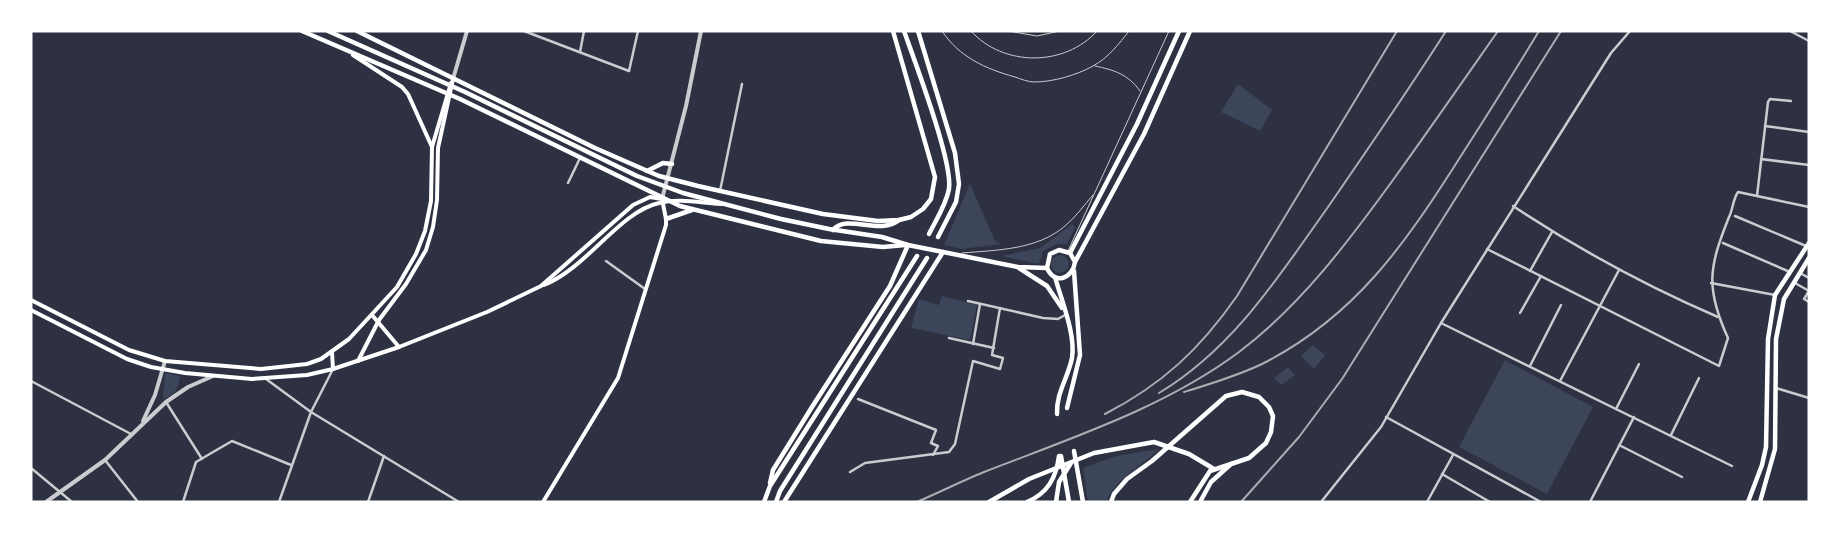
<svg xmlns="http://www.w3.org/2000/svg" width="1840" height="533" font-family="Helvetica,sans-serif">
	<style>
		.green { fill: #3c4559 }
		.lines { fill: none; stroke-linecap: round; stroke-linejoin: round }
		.service { stroke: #caccd0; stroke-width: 1 }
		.minor { stroke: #caccd0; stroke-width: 2.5 }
		.tertiary { stroke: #caccd0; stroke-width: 4 }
		.secondary { stroke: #fff; stroke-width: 4 }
		.primary { stroke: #fff; stroke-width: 4.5 }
		.rail { stroke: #abadb3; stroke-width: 2 }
	</style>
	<rect width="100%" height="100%" fill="#2d3142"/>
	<g class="green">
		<polygon points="1238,84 1272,110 1260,131 1221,112"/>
		<polygon points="970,184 995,241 1001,244 962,249 944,245"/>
		<polygon points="1072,224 1075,227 1067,244 1057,244 1043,251 1039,264 1001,256 1040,248"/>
		<circle cx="1060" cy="264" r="9"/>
		<polygon points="942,296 977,305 970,340 911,328 919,299 939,305"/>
		<polygon points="1313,345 1325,355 1314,369 1301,356"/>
		<polygon points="1505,360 1593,407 1547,494 1459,447"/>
		<polygon points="1288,367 1295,375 1281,385 1274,378"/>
		<path d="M165,373l15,3c-2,13 -4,18 -17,23z"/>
		<path d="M1159,449c-19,19 -41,27 -53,53h-18l-5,-34 33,-12z"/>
	</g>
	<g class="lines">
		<g class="service">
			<path d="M942,31c17,26 44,38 73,46 6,2 13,5 19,5 19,0 43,-7 59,-16 15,-8 26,-22 36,-35"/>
			<path d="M971,31c32,36 94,36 126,0"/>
			<polyline points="1008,31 1037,36 1060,31"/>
			<path d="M1095,66c19,4 33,8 45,25"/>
			<polyline points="1068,251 1169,31"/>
			<path d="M962,253c35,-3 75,-3 103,-27 11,-9 19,-21 28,-31"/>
		</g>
		<g class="minor">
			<polyline points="524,31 629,71 638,31"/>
			<polyline points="1790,31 1809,41"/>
			<polyline points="580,52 584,31"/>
			<polyline points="1791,101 1770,99 1768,102 1757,196 1809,207"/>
			<polyline points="1765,126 1809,132"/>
			<polyline points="1761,159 1809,165"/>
			<polyline points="568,183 580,158"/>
			<polyline points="720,191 742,84"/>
			<path d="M1513,206c65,43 133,80 205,111"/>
			<polyline points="1735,216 1806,246"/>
			<polyline points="1723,243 1790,272"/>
			<path d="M1487,249l232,117 9,-28c-23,-50 -19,-71 1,-121 4,-8 4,-18 9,-25l19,4"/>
			<polyline points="606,261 645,289"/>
			<polyline points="1530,271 1552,232"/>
			<polyline points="1800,273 1809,278"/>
			<polyline points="1711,283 1775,295"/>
			<polyline points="1795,283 1809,291"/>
			<polyline points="1809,291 1804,299 1809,302"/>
			<polyline points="968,301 1043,318 1058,319 1065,315"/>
			<polyline points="1520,313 1541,276"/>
			<polyline points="1441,323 1732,466"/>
			<polyline points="949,338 994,348"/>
			<polyline points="973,344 980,304"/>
			<polyline points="1530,366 1561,305"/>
			<polyline points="266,379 311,412 459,502"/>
			<polyline points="31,381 131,434"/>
			<polyline points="1560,381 1619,270"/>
			<polyline points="1776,388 1809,398"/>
			<polyline points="858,399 936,430 931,443 938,446 933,455"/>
			<polyline points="166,402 202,459"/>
			<polyline points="1616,409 1639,364"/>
			<polyline points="1386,417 1541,502"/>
			<polyline points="1671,435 1699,378"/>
			<polyline points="1619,445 1682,477"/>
			<polyline points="105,460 138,502"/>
			<polyline points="31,468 72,502"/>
			<polyline points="850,472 865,463 949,452 955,444 973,361 1000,369 1003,358 992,355 1000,308"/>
			<polyline points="1442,474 1490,502"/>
			<polyline points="183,502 196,462 232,441 291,465"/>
			<polyline points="279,502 311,412 333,369"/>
			<polyline points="368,502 384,456"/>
			<polyline points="1321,502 1381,427 1441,323 1611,53 1630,31"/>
			<polyline points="1427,502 1453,455"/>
			<polyline points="1590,502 1634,417"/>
		</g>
		<g class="tertiary">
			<polyline points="453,79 467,31"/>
			<polyline points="662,199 686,106 701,31"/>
			<polyline points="143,421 155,395 165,361"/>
			<polyline points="46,502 105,460 166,402 188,387 213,376"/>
		</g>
		<g class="secondary">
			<polyline points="432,147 451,83"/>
			<path d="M544,285c43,-17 75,-73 115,-82 20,-5 42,0 62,1"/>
			<polyline points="31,300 129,350 165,361 261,369 307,364 321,359 349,339 397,287 416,254 425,231 431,201 432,147 408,94 402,87 353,55"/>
			<polyline points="31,310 127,359 151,367 185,373 252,379 307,375 333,369 399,347 487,312 541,286 633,205 650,197 662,199 666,219 666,225 618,378 543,502"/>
			<polyline points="372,315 399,347"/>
			<polyline points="332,352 333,369"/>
			<polyline points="358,361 379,320 406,284 426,250 433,227 437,200 438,148 453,79"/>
		</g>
		<g class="primary">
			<polyline points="302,31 460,99 680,206 821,241 883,247 905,245"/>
			<polyline points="328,31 465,92 637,176 683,193 781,219 829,229 882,237 908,245 1018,267 1047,268"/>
			<polyline points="357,31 595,148 659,176 698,186 823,214 878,221 899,220 911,217 923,209 931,199 935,177 893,31"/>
			<path d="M904,31c11,31 49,131 45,158 -3,16 -13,31 -20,45"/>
			<polyline points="918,31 955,153 959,184 956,202 938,237"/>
			<polyline points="647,171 663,163 672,164"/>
			<polyline points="666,219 692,210"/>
			<path d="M833,230c14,-17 47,6 66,-10"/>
			<polyline points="1070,253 1137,124 1179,31"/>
			<path d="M1075,262l-5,-9 -11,-3 -9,4 -3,14c8,18 26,10 28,-6l69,-128 46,-103"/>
			<polyline points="1019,268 1047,286 1062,308"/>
			<path d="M1055,277c6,22 21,58 17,81 -4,20 -16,35 -15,56"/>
			<polyline points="1067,408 1080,355 1074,271"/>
			<polyline points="1074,451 1083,502"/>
			<polyline points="1061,456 1069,502"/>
			<polyline points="770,483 773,470 812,407 890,286 908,245"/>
			<polyline points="764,502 770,486 917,256"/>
			<polyline points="776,502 780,491 927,258"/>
			<polyline points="784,502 943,252"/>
			<polyline points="989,502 1029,479 1094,453 1154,442 1189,454 1214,469"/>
			<path d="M1027,502c21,-9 29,-24 32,-46"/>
			<polyline points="1056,502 1059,482 1071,463"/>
			<polyline points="1111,502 1114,494 1127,479 1152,461 1226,396 1242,392 1259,397 1269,407 1273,416 1271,432 1266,443 1249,458 1210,471 1190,502"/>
			<polyline points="1200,502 1211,482 1231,464"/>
			<polyline points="1748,502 1762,465 1766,447 1768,339 1775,295 1809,243"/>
			<polyline points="1760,502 1775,449 1776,339 1784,299 1809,258"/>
		</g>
		<g class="rail">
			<path d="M1184,392c26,-8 53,-16 78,-28 93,-47 143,-120 197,-205 27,-42 54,-85 80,-128"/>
			<path d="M1159,393c74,-44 120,-117 169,-186 40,-58 80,-116 118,-176"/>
			<path d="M1105,414c58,-30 95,-65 132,-118l160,-265"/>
			<path d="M917,502c23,-10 45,-21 67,-30 87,-34 180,-64 255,-120 62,-47 109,-110 154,-172 36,-50 70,-99 105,-149"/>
			<polyline points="1241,502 1299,437 1342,379 1561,31"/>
		</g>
	</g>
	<rect width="1840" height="533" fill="none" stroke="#ffffff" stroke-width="65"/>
</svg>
